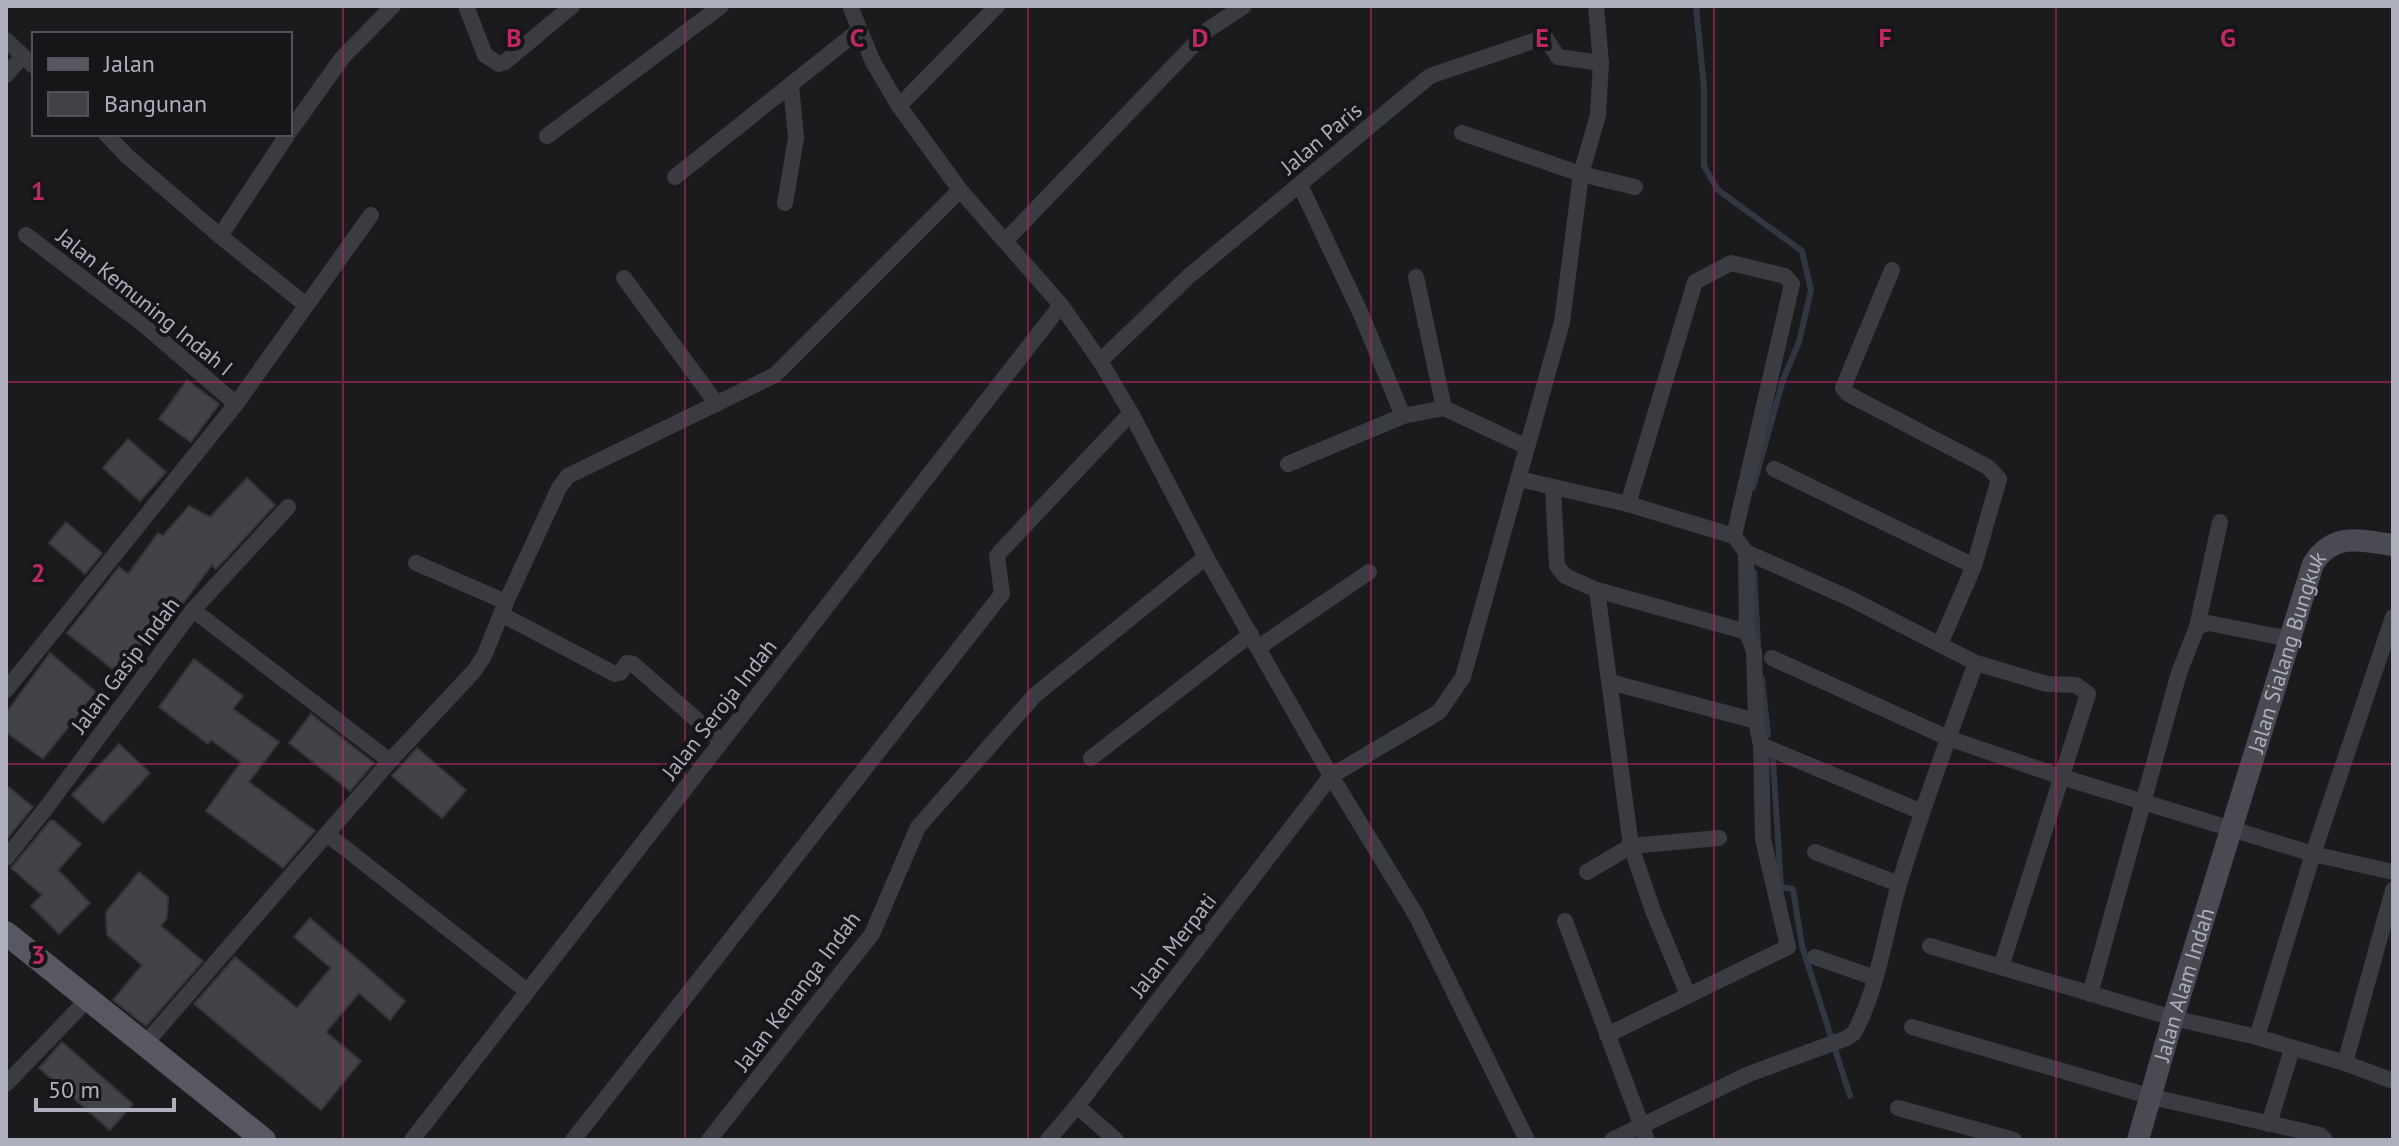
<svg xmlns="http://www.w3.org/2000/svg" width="2399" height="1146" font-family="'PT Sans',sans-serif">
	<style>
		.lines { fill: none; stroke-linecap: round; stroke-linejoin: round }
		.stream { stroke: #303741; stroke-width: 6 }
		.building { fill: #424347; stroke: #353539; stroke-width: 2 }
		.street { stroke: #3b3c42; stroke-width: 16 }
		.secondary { stroke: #494a52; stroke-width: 22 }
		.primary { stroke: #575861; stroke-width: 24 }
		.grid { fill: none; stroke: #c02765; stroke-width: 2; stroke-opacity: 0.55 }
		.labels { text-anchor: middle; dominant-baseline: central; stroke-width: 8; stroke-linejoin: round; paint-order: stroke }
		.street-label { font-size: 22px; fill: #adafbc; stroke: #161518 }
		.grid-label { font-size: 26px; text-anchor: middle; font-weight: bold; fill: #c02765; stroke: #161518; stroke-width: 8; stroke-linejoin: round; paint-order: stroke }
	</style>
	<rect width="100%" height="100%" fill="#1b1b1d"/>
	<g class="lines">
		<g class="stream">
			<polyline points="1696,6 1704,87 1704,166 1718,190 1802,251 1811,290 1799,342 1783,380 1753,488"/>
			<polyline points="1754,572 1758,644"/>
			<polyline points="1762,679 1768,735"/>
			<polyline points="1773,760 1781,887 1793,889 1802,946 1850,1096"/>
		</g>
	</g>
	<g class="building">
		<polygon points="187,380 219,404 191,442 159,419"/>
		<polygon points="128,439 166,472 140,501 103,468"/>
		<polygon points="247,478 275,505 216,569 212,565 152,644 147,639 119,674 67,633 119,567 128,574 158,533 163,536 189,506 210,517"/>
		<polygon points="66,522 102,553 85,574 49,543"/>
		<polygon points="50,653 96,692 43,759 6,732 6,713"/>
		<polygon points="194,659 243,696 233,709 279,742 249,782 315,831 283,868 206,811 241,762 211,740 208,744 159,707"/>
		<polygon points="311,714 374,763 350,791 289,743"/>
		<polygon points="119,744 150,773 103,823 72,795"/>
		<polygon points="417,748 466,790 442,818 392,776"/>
		<polygon points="6,785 33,807 6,840"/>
		<polygon points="50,821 54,821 81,844 58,870 90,903 59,934 31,906 42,895 11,868"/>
		<polygon points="139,872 168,897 167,918 161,926 203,961 146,1026 113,1000 142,965 107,935 106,912"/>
		<polygon points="310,918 405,1001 390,1020 359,993 326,1032 361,1061 321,1110 194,1004 235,957 297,1008 331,968 294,937"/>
		<polygon points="62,1042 133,1104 110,1130 39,1068"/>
	</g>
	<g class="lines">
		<g class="street">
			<polyline points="466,6 485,55 499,64 505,62 572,6"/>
			<polyline points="850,6 873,62 899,106 960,190 1061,305 1100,361 1131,413 1206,557 1331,776 1416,915 1527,1140"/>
			<polyline points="6,40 23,56"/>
			<polyline points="6,75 23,56 34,66"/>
			<polyline points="899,106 997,6"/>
			<polyline points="290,131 342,58 393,6"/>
			<polyline points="1462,133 1581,174 1635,187"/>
			<polyline points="106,134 127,156 220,236"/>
			<polyline points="288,134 220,236 306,305"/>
			<polyline points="547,136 721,6"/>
			<polyline points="675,177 858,31"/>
			<polyline points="1300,185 1361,314 1403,416"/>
			<polyline points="785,203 796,138 791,85"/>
			<polyline points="26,235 143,324 236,404"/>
			<polyline points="1006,240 1209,29 1244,6"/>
			<polyline points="1892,270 1843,388 1848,394 1988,467 1999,479 1974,566 1940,644"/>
			<polyline points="1416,277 1444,408"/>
			<polyline points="624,278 717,404"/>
			<polyline points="1100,361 1189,276 1430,76 1545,37 1558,57 1601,63"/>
			<polyline points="1288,464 1403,416 1444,408 1527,447"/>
			<polyline points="1774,469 1974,566"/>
			<polyline points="1519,479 1628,504 1734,536 1746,552 1849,598 1976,663 2047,684 2076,685 2088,694 2001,967"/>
			<polyline points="1553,487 1557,566 1565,576 1597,590 1631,846 1653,911 1688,995"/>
			<polyline points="1628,504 1695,282 1731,263 1785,276 1792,284 1734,536"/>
			<polyline points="416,563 506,602"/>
			<polyline points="1597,590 1747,632"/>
			<polyline points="193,610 390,761"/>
			<polyline points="501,614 615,674 620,673 627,663 633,664 721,741"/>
			<polyline points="2197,627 2220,522"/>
			<polyline points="1259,647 1369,572"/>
			<polyline points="1772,658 1948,738 2062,777 2313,854 2393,872"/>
			<polyline points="1610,682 1756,721"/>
			<polyline points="6,690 236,404 371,215"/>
			<polyline points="1761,745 1922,812"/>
			<polyline points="1091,758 1251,634"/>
			<polyline points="327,834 527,991"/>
			<polyline points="1815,852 1899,884"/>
			<polyline points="6,858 46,808 193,610 288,507"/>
			<polyline points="1587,872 1631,846 1719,838"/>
			<polyline points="1565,921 1647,1140"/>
			<polyline points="1930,946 2173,1018 2257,1037 2345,1063 2393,1081"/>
			<polyline points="1815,957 1875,978"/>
			<polyline points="2090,994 2179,673 2197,627 2208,623 2290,639"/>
			<polyline points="1912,1027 2152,1097 2320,1135 2325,1140"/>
			<polyline points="1607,1035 1788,947 1763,839 1761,745 1756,721 1754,651 1747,632 1746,552"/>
			<polyline points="2257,1037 2313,854 2393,617"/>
			<polyline points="145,1044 390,761 475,670 484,656 506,602 559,488 568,476 775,375 960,190"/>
			<polyline points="2345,1063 2393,890"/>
			<polyline points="6,1084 88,999"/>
			<polyline points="1077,1106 1116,1140"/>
			<polyline points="1898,1108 2014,1140"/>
			<polyline points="2269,1124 2292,1049"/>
			<polyline points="412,1140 1061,305"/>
			<polyline points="573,1140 1002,594 997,556 1000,552 1131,413"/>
			<polyline points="709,1140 872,934 918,827 1035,695 1206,557"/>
			<polyline points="1048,1140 1077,1106 1331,776 1439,712 1463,677 1562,322 1581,174 1598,115 1601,63 1596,6"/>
			<path d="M1612,1140l137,-66 98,-36 7,-5c25,-46 31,-102 46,-152 23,-74 49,-146 76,-218"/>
		</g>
		<path class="secondary" id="s1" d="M2138,1140l35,-122 140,-454c20,-32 47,-24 80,-19"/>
		<polyline class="primary" points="6,933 264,1140"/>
	</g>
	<path class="grid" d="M343,6v1134M685,6v1134M1028,6v1134M1371,6v1134M1714,6v1134M2056,6v1134M6,382h2387M6,764h2387"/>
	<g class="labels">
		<g class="street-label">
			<text transform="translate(1321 138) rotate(-40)">Jalan Paris</text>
			<text transform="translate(145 302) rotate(39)">Jalan Kemuning Indah I</text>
			<text stroke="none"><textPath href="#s1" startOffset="510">Jalan Sialang Bungkuk</textPath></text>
			<text transform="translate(125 665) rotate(-53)">Jalan Gasip Indah</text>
			<text transform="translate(719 709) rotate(-52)">Jalan Seroja Indah</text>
			<text transform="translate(1173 945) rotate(-52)">Jalan Merpati</text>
			<text stroke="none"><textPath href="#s1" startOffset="162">Jalan Alam Indah</textPath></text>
			<text transform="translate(797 991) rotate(-53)">Jalan Kenanga Indah</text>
		</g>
	</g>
	<g class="grid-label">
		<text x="514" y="47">B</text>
		<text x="857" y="47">C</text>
		<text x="1200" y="47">D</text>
		<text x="1542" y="47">E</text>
		<text x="1885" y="47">F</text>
		<text x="2228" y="47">G</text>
		<text x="38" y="200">1</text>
		<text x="38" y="582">2</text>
		<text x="38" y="964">3</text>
	</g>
	<rect width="2399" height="1146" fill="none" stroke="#adafbc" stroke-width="16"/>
	<rect x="32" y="32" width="260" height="104" fill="#161518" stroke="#52535a" stroke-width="2"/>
	<rect x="48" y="58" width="40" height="12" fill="#575861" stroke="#52535a" stroke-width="2"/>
	<text x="104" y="72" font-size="24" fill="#adafbc">Jalan</text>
	<rect x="48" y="92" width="40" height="24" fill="#424347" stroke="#52535a" stroke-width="2"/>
	<text x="104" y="112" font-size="24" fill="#adafbc">Bangunan</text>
	<path d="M36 1098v12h138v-12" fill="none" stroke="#adafbc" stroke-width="4"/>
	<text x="48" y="1098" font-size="24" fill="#adafbc" stroke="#161518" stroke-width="6" paint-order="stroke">50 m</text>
</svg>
